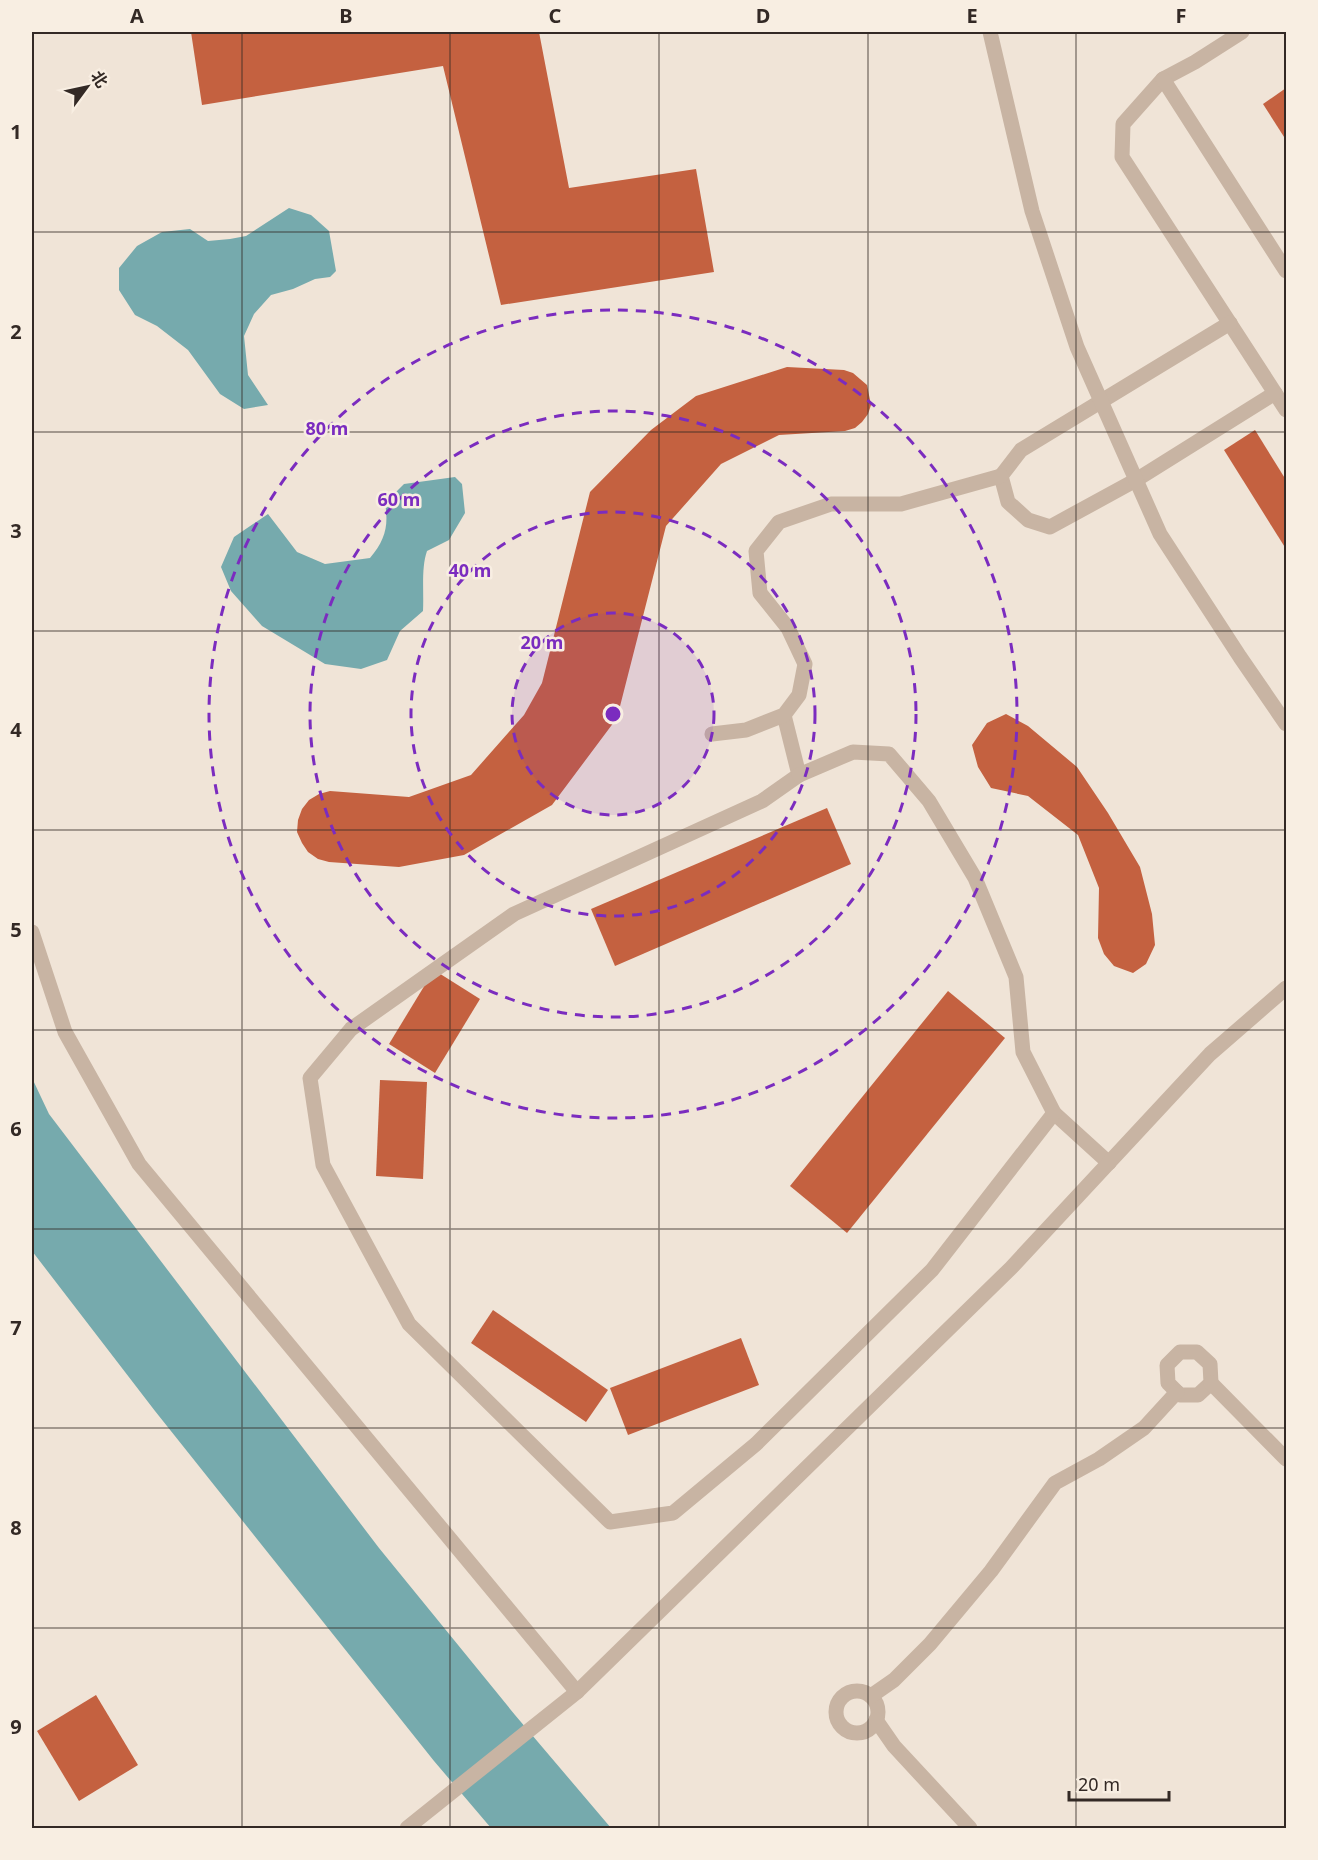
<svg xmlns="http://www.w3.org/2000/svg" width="1318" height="1860" font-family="'Noto Sans','Noto Sans SC',sans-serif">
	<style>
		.water { fill: #76aaad }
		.building { fill: #c46140 }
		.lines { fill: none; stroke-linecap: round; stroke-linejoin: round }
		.service { stroke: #c8b4a3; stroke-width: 15 }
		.minor { stroke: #c8b4a3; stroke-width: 15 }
		.grid { fill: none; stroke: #332925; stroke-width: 1.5; stroke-opacity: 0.55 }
		.ring { fill: none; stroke: #7b2cbf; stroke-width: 3; stroke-dasharray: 10 8 }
		.centre { fill: #7b2cbf; stroke: #f8eee2; stroke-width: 3 }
		.ring-label { font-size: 18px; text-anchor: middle; font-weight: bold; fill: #7b2cbf; stroke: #f8eee2; stroke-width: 5; stroke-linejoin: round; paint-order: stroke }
		.neatline { fill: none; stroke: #332925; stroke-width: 2 }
		.grid-label { font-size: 20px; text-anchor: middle; font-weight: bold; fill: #332925 }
	</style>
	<rect width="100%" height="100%" fill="#f0e4d7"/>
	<g class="water">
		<polygon points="289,208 311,215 329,231 336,271 330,277 315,279 293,289 271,295 254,314 244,336 248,375 268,405 244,409 220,394 188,350 157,326 135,315 119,290 119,268 137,246 162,232 190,229 208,241 230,239 246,236"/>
		<path d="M455,477l7,7 3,29 -16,27 -22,11c-6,17 -3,41 -4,60l-23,20 -13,29 -26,9 -36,-5 -63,-38 -31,-35 -10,-24 13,-30 34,-23 29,38 28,12 45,-6c15,-18 19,-32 15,-55l19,-19z"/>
		<polygon points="32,1078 49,1114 379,1548 515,1715 611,1828 491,1828 434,1761 155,1411 32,1251"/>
	</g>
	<g class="building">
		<polygon points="191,32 539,32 569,188 696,169 714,272 501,305 443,66 202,105"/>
		<polygon points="1286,88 1286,140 1263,104"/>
		<polygon points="787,367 844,370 853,373 867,385 871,405 868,414 862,422 855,428 845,431 779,435 721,464 666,526 617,718 552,805 464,855 399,867 329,862 318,859 308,852 302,843 297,832 298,820 302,809 309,800 319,794 330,791 409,797 471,775 524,715 542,683 590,492 651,430 696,396"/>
		<polygon points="1255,430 1286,480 1286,549 1224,450"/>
		<polygon points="1006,714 1028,726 1077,767 1108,813 1140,867 1152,914 1155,945 1146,964 1133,973 1114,966 1104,954 1098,938 1099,888 1078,835 1028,796 991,788 978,767 972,745 987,723"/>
		<polygon points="827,808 851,864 615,966 591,909"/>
		<polygon points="434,970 480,999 435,1073 389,1044"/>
		<polygon points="948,991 1005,1038 847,1233 790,1186"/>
		<polygon points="380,1080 427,1082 423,1179 376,1176"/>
		<polygon points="493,1310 608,1390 586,1422 471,1343"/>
		<polygon points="741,1338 759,1385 628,1435 610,1388"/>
		<polygon points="96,1695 138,1765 79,1801 37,1731"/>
	</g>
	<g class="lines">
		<g class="service">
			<polyline points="1242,32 1195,62 1163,79 1123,124 1122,157 1286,410"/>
			<polyline points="1163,79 1286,271"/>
			<polyline points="1230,323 1021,450 1001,476 1008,502 1028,520 1050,527 1136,480 1275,393"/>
			<polyline points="784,715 799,775 762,801 514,914 351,1029 310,1078 323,1165 409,1324 610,1522 673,1513 756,1444 932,1270 1054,1113 1109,1163"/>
			<polyline points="712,734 746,730 784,715 799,695 805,664 788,628 760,593 756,551 779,522 831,504 901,504 1001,476"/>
			<polyline points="799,775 853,752 889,754 929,801 975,878 1016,977 1023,1052 1054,1113"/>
			<polyline points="32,932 65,1032 139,1164 577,1692"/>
			<polygon points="1180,1352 1197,1352 1210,1364 1211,1383 1198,1395 1180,1395 1168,1383 1167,1365"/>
			<polyline points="1211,1383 1286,1459"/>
			<circle cx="857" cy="1712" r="21"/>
			<polyline points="871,1696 894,1680 930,1644 991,1571 1055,1483 1099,1459 1144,1428 1177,1392"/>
			<polyline points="876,1720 894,1746 970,1828"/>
		</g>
		<g class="minor">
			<polyline points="990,32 1032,211 1077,347 1160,534 1240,657 1286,724"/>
			<polyline points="407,1828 577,1692 1011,1268 1210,1054 1286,988"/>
		</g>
	</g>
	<path class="grid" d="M242,32v1796M450,32v1796M659,32v1796M868,32v1796M1076,32v1796M32,232h1254M32,432h1254M32,631h1254M32,830h1254M32,1030h1254M32,1229h1254M32,1428h1254M32,1628h1254"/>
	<circle cx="613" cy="714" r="101" fill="#7b2cbf" fill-opacity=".12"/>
	<g class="ring">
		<circle cx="613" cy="714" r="101"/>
		<circle cx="613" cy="714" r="202"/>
		<circle cx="613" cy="714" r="303"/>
		<circle cx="613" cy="714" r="404"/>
	</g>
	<circle cx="613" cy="714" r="9" class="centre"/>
	<g class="ring-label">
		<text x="327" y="435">80 m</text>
		<text x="399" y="506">60 m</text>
		<text x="470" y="577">40 m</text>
		<text x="542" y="649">20 m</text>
	</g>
	<rect width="1318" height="1860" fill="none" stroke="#f8eee2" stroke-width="66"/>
	<g transform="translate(87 87) rotate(57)" stroke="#f8eee2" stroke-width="4.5" paint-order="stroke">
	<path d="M0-4.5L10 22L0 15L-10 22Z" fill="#332925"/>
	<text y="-9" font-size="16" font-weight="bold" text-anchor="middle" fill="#332925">北</text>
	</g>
	<path d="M1069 1791v9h100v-9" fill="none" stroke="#332925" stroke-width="3"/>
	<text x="1078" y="1791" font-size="18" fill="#332925" stroke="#f8eee2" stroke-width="4.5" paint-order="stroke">20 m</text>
	<rect x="33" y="33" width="1252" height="1794" class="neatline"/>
	<g class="grid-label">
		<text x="137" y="23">A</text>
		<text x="346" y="23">B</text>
		<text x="555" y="23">C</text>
		<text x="763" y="23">D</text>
		<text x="972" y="23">E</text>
		<text x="1181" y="23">F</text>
		<text x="16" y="139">1</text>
		<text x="16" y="339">2</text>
		<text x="16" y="538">3</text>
		<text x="16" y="737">4</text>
		<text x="16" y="937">5</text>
		<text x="16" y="1136">6</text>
		<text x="16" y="1335">7</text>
		<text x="16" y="1535">8</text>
		<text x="16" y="1734">9</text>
	</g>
</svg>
